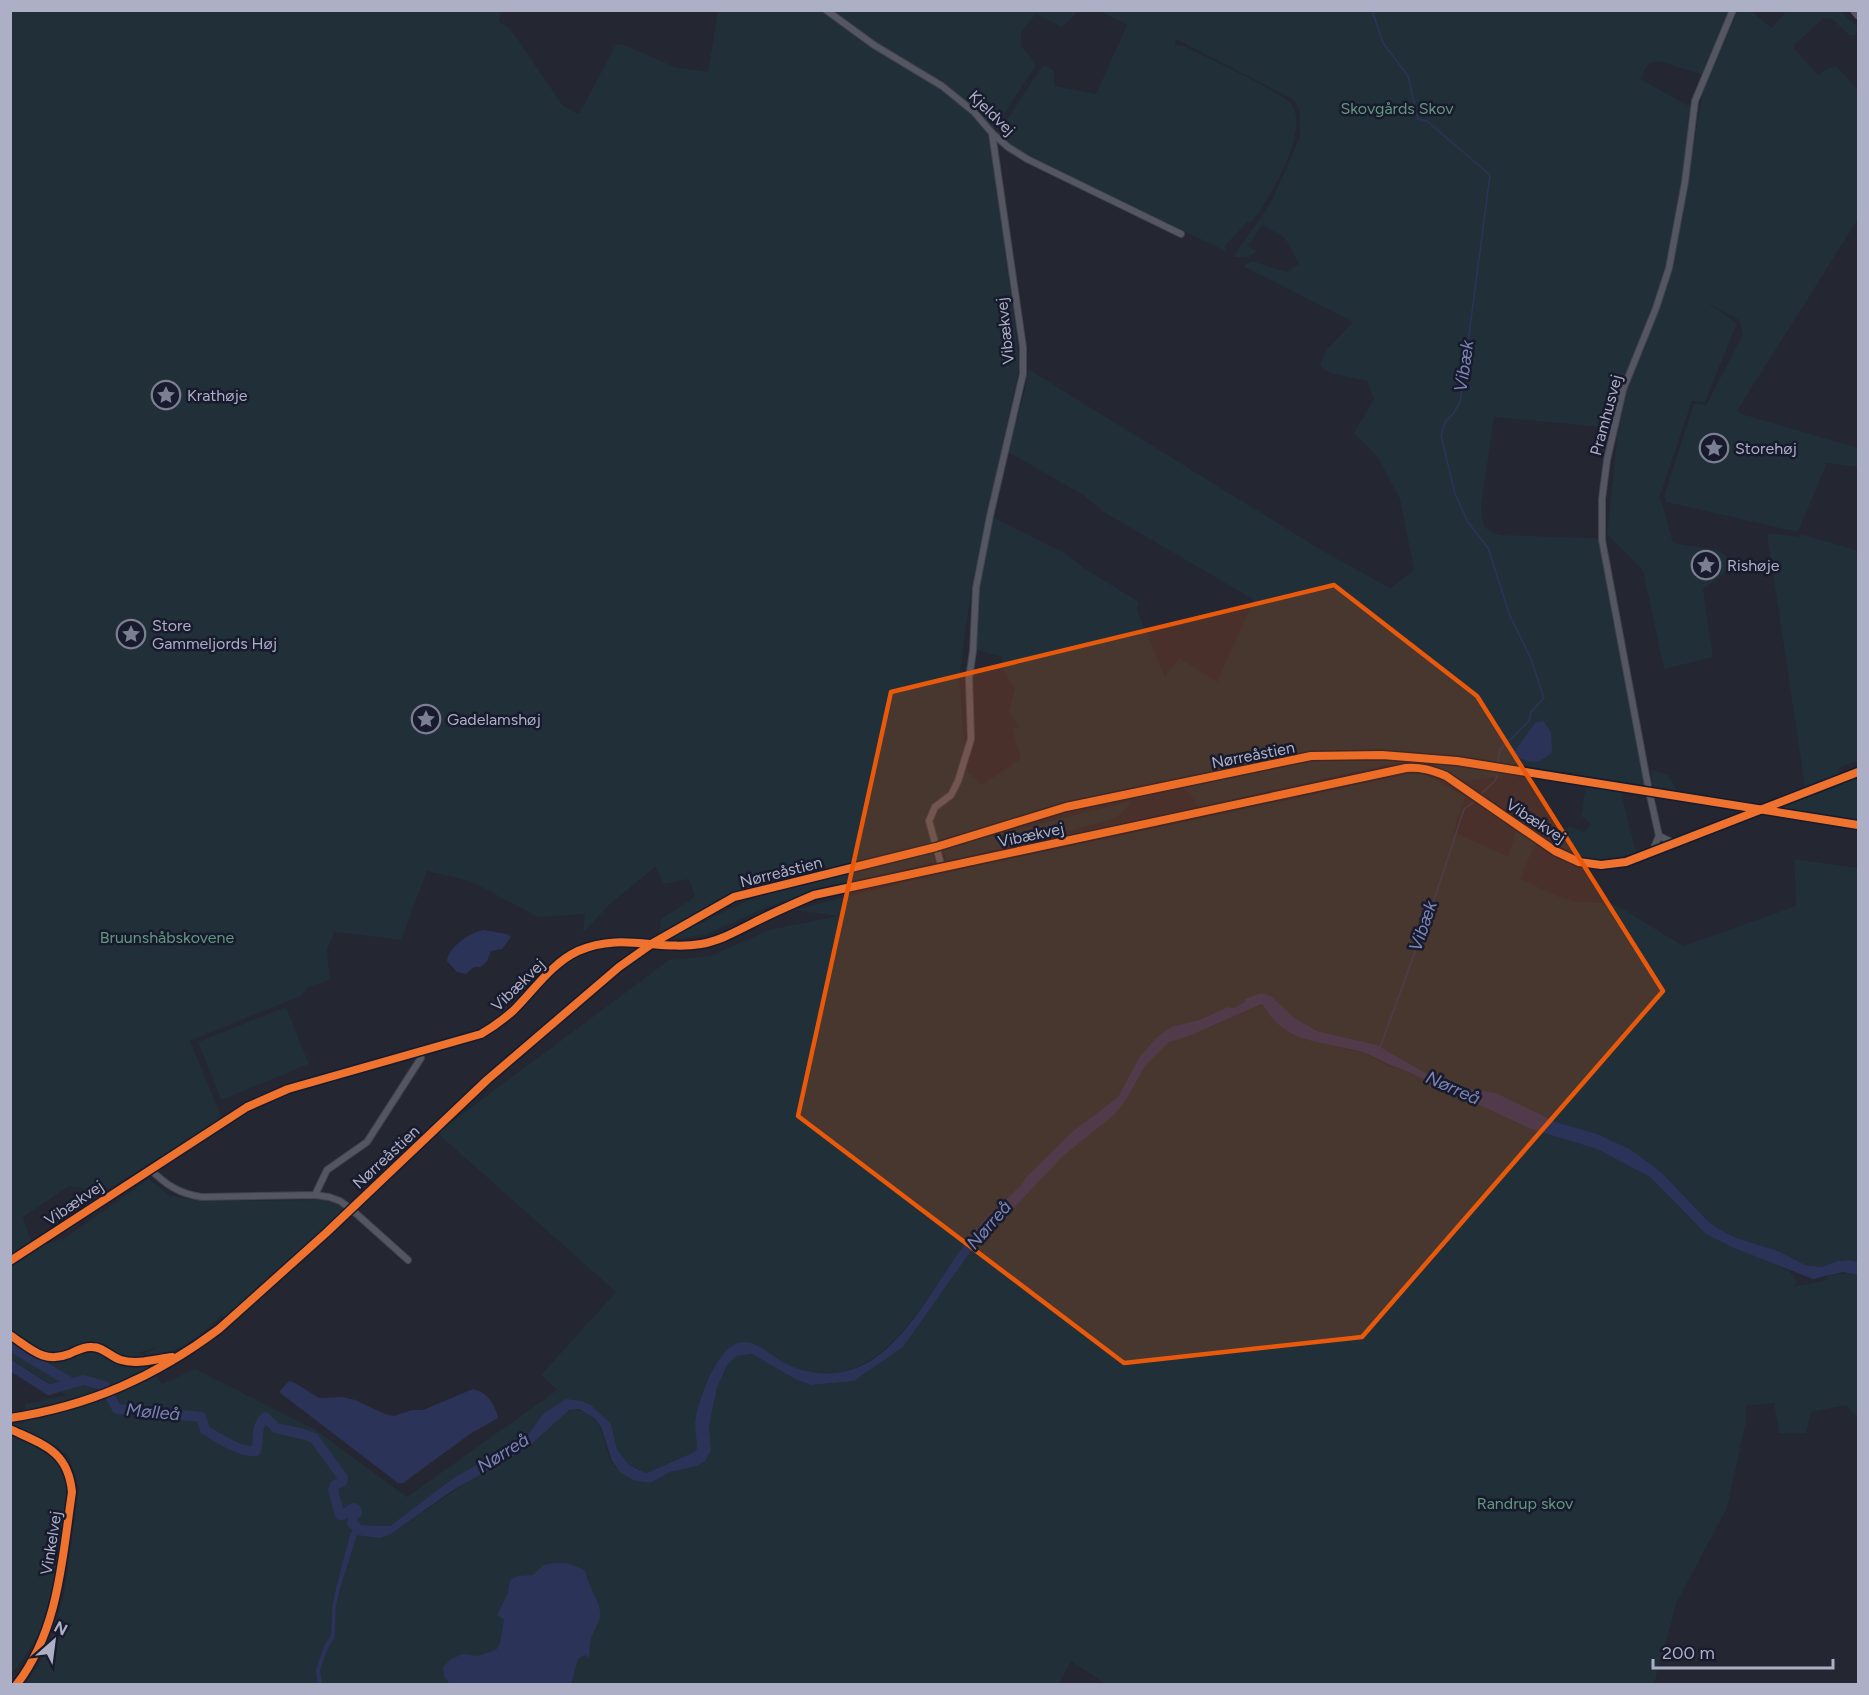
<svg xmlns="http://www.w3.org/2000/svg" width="1869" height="1695" font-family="Figtree,sans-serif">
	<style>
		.green { fill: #212f38 }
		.water { fill: #2c3359 }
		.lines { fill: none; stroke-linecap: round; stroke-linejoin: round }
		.stream { stroke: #2c3359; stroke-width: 1.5 }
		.river { stroke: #2c3359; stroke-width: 10 }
		.minor-casing { stroke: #40424c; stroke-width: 8 }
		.tertiary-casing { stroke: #40424c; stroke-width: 9 }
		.minor { stroke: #545662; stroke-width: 6 }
		.tertiary { stroke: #545662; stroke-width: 8 }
		.cycleway-casing { stroke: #181b2d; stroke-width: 11 }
		.cycleway { stroke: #ef722f; stroke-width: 8 }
		.marked { fill: #e8590c; fill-opacity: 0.2; stroke: #e8590c; stroke-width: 4.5; stroke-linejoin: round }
		.labels { text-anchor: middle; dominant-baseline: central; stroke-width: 5; stroke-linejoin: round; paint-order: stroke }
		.park-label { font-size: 16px; fill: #62977d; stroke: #181b2d }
		.street-label { font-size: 16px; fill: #acafc6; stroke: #181b2d }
		.poi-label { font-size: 16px; fill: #acafc6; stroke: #181b2d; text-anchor: start }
		.water-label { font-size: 18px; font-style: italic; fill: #7a83b5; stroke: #181b2d }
	</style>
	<rect width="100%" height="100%" fill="#242632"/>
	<g class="green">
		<path d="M11,11h490l-2,11 11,6 53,78 16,8 36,-68 4,-2 8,2 48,21 33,5 10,-61h360l-16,16 -26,-13 -15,18 1,15 11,14 2,6 -39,59 -6,13 30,225 -49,227 -12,88 8,93 15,13 39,-26 -9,-32 8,2 -11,-18 6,-22 -12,-19 -1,-13 -26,-7 2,-63 14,-70 76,38 19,15 52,32 -2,8 28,67 14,-19 38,24 37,-82 -150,-88 -21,-17 -75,-43 18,-66 2,-17 290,179 72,40 24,-18 -14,-71 -23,-43 -23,-23 20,-34 -7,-18 -37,-8 -11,-7 8,-17 26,-27 -110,-56 9,-5 34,11 13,-8 -14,-26 -23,-13 -14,21 9,5 -8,6h-14v-3l37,-53 28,-65v-25l-6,-11 -118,-61 -1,6 9,1c18,9 101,47 108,59 18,28 -23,94 -40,117h-5l-21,23 -1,6 -206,-100 -18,-12 -3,-6 43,-65 3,-3 10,5 1,16 41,8 31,-69 -27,-14h630l-27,64 -44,-14 -11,3 -8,15 51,28c-6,51 -11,103 -24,153 -15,57 -41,111 -57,168l-116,-11 -13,90 3,20 15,8 98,3 4,8 45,242 -27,-3 17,68 -42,9 -40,-18 10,-14 6,-4 14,7 7,-9 -10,-8 6,-37 -74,-13 -14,11 -35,4 -37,-19h-29l-199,45 -10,-14 -19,-11 -123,28 -119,35 -136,31 -59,18 -74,39 2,-14 34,-22 -6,-18 -25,5 -9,-17 -45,37 -27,29 2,-19 -47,3 -68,-36 -43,-10 -26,69 -66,-8 -8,18 3,30 -22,7 -7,9 -111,45 32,77 -118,74 -35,-6 -46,31 8,24 -20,13z"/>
		<polygon points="1738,11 1751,11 1772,28 1786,11 1840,11 1858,27 1858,32 1854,36 1849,35 1832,19 1824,18 1794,45 1794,48 1818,75 1828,68 1836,66 1855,87 1858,86 1858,219 1737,411 1742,414 1858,448 1858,467 1827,463 1798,532 1666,502 1664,496 1694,403 1706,405 1743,334 1739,320 1708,303 1737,323 1705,402 1692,401 1660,496 1673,543 1717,550 1727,556 1729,570 1703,589 1713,657 1664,669 1643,571 1607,534 1618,430 1626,391 1666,289 1680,229 1703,89"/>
		<polygon points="1767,533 1801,537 1801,534 1856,550 1858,565 1858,761 1840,767 1839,775 1805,787"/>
		<polygon points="1651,769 1668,775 1677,791 1653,788"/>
		<path d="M1409,774h16l40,23 -12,35 56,25 7,-27 21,14 -4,4 -13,31 39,18 18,5 29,1 14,4 63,39 113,-40 -2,-47 64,9v394l-8,-2 -13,1 -15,6 -17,-2 -27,-14 -42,-13 -19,-10 -10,-8 -46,-48 -31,-23 -33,-15 -41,-12 -60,-29 -36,-6 -13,-5 -25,-11 -45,-26 -60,-14 -24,-14 -22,-21 -25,6 -12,6 -6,-1 -29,13 -28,7 -32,31 -21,39 -46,35 -46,45 -5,8c-16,16 -34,31 -48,49 -49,61 -94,176 -191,128 -9,-5 -18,-12 -26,-18l-26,4 -34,71 1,30 -5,4 -45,20 -18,-8 -12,-16 -6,-25 -20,-19 -48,9 -16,22 -75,43 -62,47 -33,-1 -7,9 -14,54 -4,19 -1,28 -7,11 -8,24 1,14h-292l14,-20 9,-17 16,-52 15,-107 -10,-31 -13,-11 -45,-22h12l2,-20 42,-9 -56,-36 -1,-93c16,-10 33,-25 52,-26l87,-61 20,16 29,6 123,-1 13,3 13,7 -120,108 -6,-3c-17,21 -47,39 -73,43l-3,-5 15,-7 -22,7 -6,-1 12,3 18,29 33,-15 121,61 91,67 150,-107 -16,-15 75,-83 -179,-159 232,-173 41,-4 59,-26 69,-14 -45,-6 143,-35z"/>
		<polygon points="1858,776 1858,822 1773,809"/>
		<polygon points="1132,801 1121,814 1110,820 950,862 946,858 942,848"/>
		<polygon points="932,851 935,862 817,890 768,907 705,935 673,939 672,937 742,903 784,888"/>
		<path d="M1263,1004l11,17 35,19 57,14 22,12 15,4 128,59 66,20 53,28 39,40 73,41 26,12 9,10 -3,7 33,-7 -1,-3c12,-5 20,-4 32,-2v144l-12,-14 -35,7 -5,21h-27l-5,-30 -28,3v16l-19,86 -50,94 -23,82h-549l-34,-23 -12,23h-737l-2,-14 8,-22 7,-11 1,-30 4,-18 17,-54 34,-1 160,-110c13,-10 20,-20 37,-10 21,14 14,42 31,57 7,6 22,9 31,12l20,-11 27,-6 14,-15 -2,-25 8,-38 10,-23 10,-9 15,-2 45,26 14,5 43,-4 49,-34 68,-96 21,-24 7,-3 64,-68 51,-41 12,-15 19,-34 24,-24 20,-6z"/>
		<polygon points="286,1007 309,1064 221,1100 198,1042"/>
		<path d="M11,1432c39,19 57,24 57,72l-2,2 -15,109 -33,52 -7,6z"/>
	</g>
	<g class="water">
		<path d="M1543,721l8,11 1,20c-15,14 -22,11 -40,3l23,-32z"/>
		<path d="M483,930l24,4 4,3 -9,12 -11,2 -4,10 -6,6h-7l-8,7 -9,-2 -10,-11c2,-15 23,-28 36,-31z"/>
		<path d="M1261,993l10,3 22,21 24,14 60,14 45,26 25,11 13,5 36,6 60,29 41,12 33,15 31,23 46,48 10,8 19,10 42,13 27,14 17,2 15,-6 13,-1 8,2v13l-15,-3 -30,7 -79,-31 -28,-14 -56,-57 -53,-28 -66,-20 -127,-59c-15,-4 -26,-12 -39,-17 -30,-10 -69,-8 -92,-34 -4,-4 -7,-10 -11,-15l-73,32 -20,6 -24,24 -19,34 -12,15 -51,41 -64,68 -7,3 -21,24 -68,96 -49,34 -43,4 -14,-5 -45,-26 -15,2 -10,9 -10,23 -8,38 2,25 -7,11 -7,4 -27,6 -20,11 -17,-3 -13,-8 -8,-11 -11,-34 -7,-9 -15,-9 -10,1 -42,38 -74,42 -62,44 -11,4 -23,-3 -17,54 -4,18 -1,30 -7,11 -8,22 2,14h-5l-1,-14 8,-24 7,-11 1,-28 4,-19 14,-54 7,-9 33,1 62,-47 75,-43 16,-22 23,-15 15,2 10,4 20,19 6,25 12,16 10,5 8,3 45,-20 5,-4c0,-10 -3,-22 -1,-32 4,-20 23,-77 49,-75 15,1 24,12 36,19 30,17 65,17 94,-3 40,-28 67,-86 98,-125 14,-17 32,-32 48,-48l5,-8 46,-45 46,-35 21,-39 18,-21 14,-10 28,-7 29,-13 6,1 11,-6v-3z"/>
		<path d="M289,1381l6,2 24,15 24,-1 12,3 30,14 9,2 18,-6h11l50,-21c14,3 22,15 25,29l-28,16 -67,49h-5l-119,-91z"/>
		<path d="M554,1563h13l18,7c2,14 12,26 15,41 1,12 -6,18 -9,28 -2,5 -1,13 -2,19l-4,-3 -7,4 -7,25h-121l-6,-8 -1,-9 8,-8 12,-5 15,2 18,-6 4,-7 4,-24 -7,-4 11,-22 2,-13 8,-4 15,-1 11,-10z"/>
	</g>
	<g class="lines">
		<g class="stream">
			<polyline points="1372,10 1383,43 1408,76 1418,119 1427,121 1490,175 1460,403 1453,414 1445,422 1441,435 1455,494 1468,522 1488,548 1510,616 1531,659 1544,698 1531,712 1529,721 1500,750 1498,762"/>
			<polyline points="1482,793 1495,781 1497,775"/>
			<polyline points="1380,1048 1436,894 1464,809 1474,802"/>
		</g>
		<g class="river">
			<polyline points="10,1346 70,1382"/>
			<polyline points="10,1365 49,1390 83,1380 105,1386"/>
			<path d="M110,1396l7,13 84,8 4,13c14,8 33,22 51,21 4,-12 -2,-21 9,-34l11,11 27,6 11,4 29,40 -1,4 -7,3 -2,5 7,25h3l10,-7 3,1 1,4 -4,4 -1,6 7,7"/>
		</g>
		<g class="minor-casing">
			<g id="minor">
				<polyline points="826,10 874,45 942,86 974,112 992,133 1008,147 1027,159 1181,234"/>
				<polyline points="1659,836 1674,843"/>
				<polyline points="1652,852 1659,836 1649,791 1602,540 1602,499 1607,460 1623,390 1656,308 1669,268 1685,182 1695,101 1733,10"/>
				<polyline points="942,868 929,821 935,807 951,795 958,781 971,739 969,678 973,651 976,588 990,516 1023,374 1023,347 992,133"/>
				<path d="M150,1169c15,15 29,25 52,28l113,-2 14,2 11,4 11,8 57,51"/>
				<polyline points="315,1195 327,1170 367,1142 421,1058 419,1052"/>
			</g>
		</g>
		<g class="tertiary-casing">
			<g id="tertiary">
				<polyline points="1854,10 1858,15"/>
				<path d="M10,1261l237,-154 41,-18 193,-55c12,-7 23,-15 33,-24 20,-20 38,-47 64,-59 43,-19 80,0 123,-7 18,-3 34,-12 50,-20 21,-11 42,-20 63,-29l592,-127c15,-1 26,2 40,8l109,75 24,11 22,3 25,-3 232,-90"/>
				<path d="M10,1429c34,16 58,22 62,63 -10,67 -13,137 -55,192"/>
			</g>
		</g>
		<use href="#minor" class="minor"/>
		<use href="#tertiary" class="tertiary"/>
		<g class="cycleway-casing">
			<g id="cycleway">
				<path d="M10,1261l237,-154 41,-18 193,-55c12,-7 23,-15 33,-24 20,-20 38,-47 64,-59 43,-19 80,0 123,-7 18,-3 34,-12 50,-20 21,-11 42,-20 63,-29l592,-127c15,-1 26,2 40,8l109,75 24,11 22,3 25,-3 232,-90"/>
				<path d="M10,1335c21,14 34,29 59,19 7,-3 15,-8 23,-7 12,0 18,10 29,13 15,5 35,-1 51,-3"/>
				<path d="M10,1418c79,-12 145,-41 209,-89l107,-96 161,-153 132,-113 34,-24 81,-46 202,-50 130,-40 245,-51 71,-1 75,6 401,64"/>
				<path d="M10,1429c34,16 58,22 62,63 -10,67 -13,137 -55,192"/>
			</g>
		</g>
		<use href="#cycleway" class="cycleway"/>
	</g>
	<path class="marked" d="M1334,585l143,111 186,295 -301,346 -238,26 -326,-247 93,-424z"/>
	<defs>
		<g id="sight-ring" transform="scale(1.5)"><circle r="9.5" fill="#181b2d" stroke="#7c7f92" stroke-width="1.5"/><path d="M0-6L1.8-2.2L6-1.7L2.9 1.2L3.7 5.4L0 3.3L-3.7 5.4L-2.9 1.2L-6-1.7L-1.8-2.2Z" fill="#7c7f92"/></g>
	</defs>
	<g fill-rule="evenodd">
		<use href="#sight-ring" x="166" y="395"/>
		<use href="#sight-ring" x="1714" y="448"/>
		<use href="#sight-ring" x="1706" y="565"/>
		<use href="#sight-ring" x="131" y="634"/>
		<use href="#sight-ring" x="426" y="719"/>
	</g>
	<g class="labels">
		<g class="park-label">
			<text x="1397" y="108">Skovgårds Skov</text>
			<text x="167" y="937">Bruunshåbskovene</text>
			<text x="1525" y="1503">Randrup skov</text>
		</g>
		<g class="street-label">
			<text transform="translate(992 113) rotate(44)">Kjeldvej</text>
			<text transform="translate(1005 331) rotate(-96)">Vibækvej</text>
			<text transform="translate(1606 415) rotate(-75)">Pramhusvej</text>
			<text transform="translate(1253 755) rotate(-11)">Nørreåstien</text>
			<text transform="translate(1536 821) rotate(33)">Vibækvej</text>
			<text transform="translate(1031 835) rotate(-12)">Vibækvej</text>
			<text transform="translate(781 872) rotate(-14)">Nørreåstien</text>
			<text transform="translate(518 985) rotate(-44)">Vibækvej</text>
			<text transform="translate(386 1157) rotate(-43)">Nørreåstien</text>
			<text transform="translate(74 1203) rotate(-34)">Vibækvej</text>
			<text transform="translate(51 1543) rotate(-81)">Vinkelvej</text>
		</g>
		<g class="poi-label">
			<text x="187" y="395">Krathøje</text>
			<text x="1735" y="448">Storehøj</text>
			<text x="1727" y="565">Rishøje</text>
			<text x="152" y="625">Store<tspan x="152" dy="18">Gammeljords Høj</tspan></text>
			<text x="447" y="719">Gadelamshøj</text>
		</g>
		<g class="water-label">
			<text transform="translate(1464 366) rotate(-82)">Vibæk</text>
			<text transform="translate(1423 926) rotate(-71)">Vibæk</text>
			<text transform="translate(1453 1088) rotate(24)">Nørreå</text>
			<text transform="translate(989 1225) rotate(-49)">Nørreå</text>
			<text transform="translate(153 1412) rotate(5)">Mølleå</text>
			<text transform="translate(503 1453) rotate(-32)">Nørreå</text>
		</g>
	</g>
	<rect width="1869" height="1695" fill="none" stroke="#acafc6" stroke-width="24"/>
	<g transform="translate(54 1641) rotate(28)" stroke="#181b2d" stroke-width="4.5" paint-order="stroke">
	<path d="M0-4.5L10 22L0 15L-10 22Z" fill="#acafc6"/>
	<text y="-9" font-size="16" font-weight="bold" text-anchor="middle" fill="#acafc6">N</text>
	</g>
	<path d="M1653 1659v9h180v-9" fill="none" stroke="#acafc6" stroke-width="3"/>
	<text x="1662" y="1659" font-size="18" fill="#acafc6" stroke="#181b2d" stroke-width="4.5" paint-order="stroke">200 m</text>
</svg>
